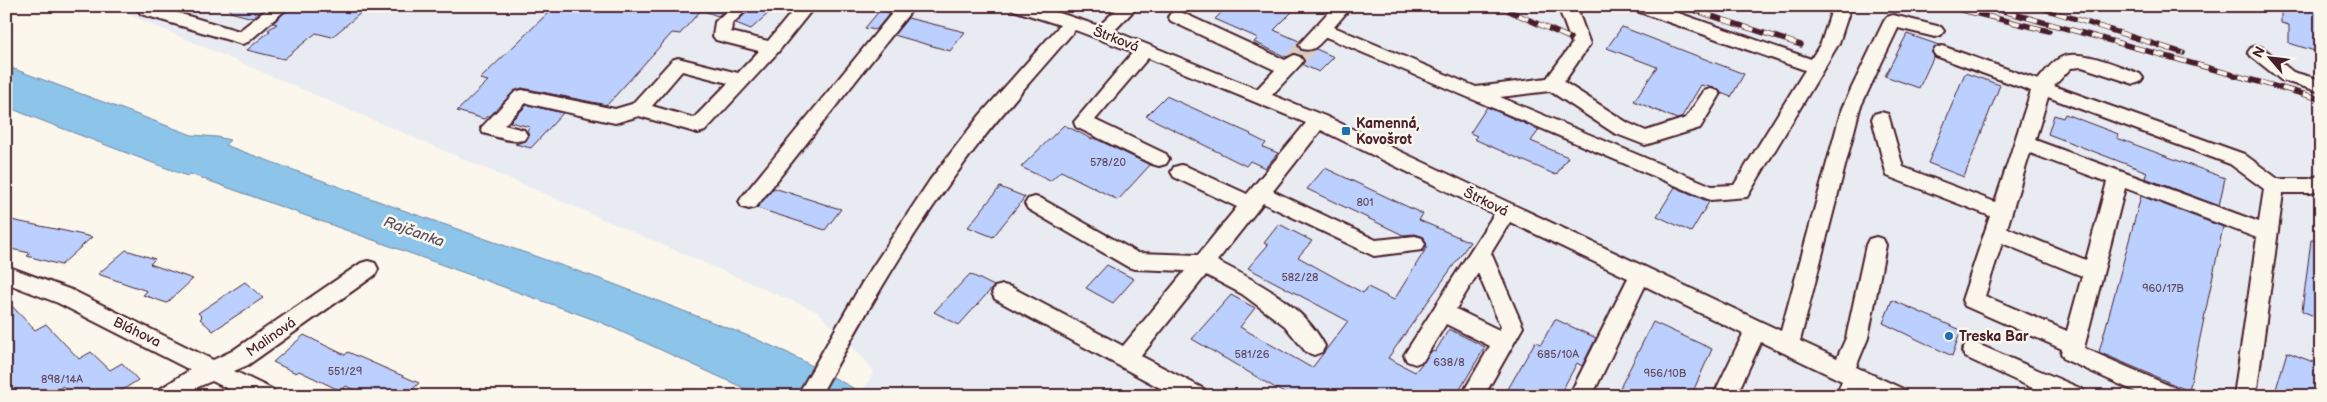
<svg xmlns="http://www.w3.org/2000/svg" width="2327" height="402" font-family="'Balsamiq Sans',sans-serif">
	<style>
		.built { fill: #e8ebf2 }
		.water { fill: #8cc4ea; stroke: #72829e }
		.building { fill: #bbd0ff; stroke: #4a1f2b }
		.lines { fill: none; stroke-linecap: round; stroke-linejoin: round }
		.minor-tunnel { stroke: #d8ccc5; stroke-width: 20; stroke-dasharray: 20 10; stroke-linecap: butt }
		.minor-casing { stroke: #4a1f2b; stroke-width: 4 }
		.minor { fill: #fbf7ec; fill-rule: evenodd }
		.rail-casing { stroke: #4a1f2b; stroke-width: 5.5 }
		.rail { stroke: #fbf7ec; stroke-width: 4; stroke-dasharray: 11; stroke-linecap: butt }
		.poi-dot { fill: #1f6fb2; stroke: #fbf7ec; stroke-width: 2 }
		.labels { text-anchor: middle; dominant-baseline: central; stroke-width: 5; stroke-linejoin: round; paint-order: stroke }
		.number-label { font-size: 11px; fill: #664b60 }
		.street-label { font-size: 14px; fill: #4a1f2b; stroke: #fbf7ec }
		.poi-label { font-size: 14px; font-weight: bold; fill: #4a1f2b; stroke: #fbf7ec; text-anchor: start }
		.water-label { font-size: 15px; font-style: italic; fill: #5e5164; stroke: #fbf7ec }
	</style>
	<rect width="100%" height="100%" fill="#fbf7ec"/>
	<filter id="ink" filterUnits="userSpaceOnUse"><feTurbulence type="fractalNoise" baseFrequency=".02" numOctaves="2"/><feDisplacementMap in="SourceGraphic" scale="10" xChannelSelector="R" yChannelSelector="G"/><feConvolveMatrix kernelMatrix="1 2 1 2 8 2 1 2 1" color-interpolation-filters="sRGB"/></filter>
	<g filter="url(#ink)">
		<polygon class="built" points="109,6 2321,6 2321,396 860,396 874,371 818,312"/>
		<polygon class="water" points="6,66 192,135 217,137 230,140 225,145 400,209 606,281 751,337 788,353 868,396 761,396 598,321 190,174 187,176 22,113 6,106"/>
		<g class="building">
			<polygon points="230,6 268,6 253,18 230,12"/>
			<polygon points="292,6 369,6 332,37 316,33 284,59 247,50 270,31 268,30 277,24 273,23"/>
			<polygon points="555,6 623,6 640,10 644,6 729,6 718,16 701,10 680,34 672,33 607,105 522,88 514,91 490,116 487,116 484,119 457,111 488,81 480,79"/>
			<polygon points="753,6 771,11 751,29 736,23"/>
			<polygon points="1228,6 1298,6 1274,30 1299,41 1297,45 1302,51 1316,49 1334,57 1319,72 1303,65 1305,61 1301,55 1293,53 1286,57 1254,42 1258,38 1215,19"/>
			<polygon points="2281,6 2321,6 2321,53 2289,43 2289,25 2281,23"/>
			<polygon points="880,10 890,13 876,30 865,28"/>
			<polygon points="908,18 965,32 950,51 894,35"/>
			<polygon points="1622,27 1744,74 1731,97 1721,93 1719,89 1701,85 1681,118 1677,119 1634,101 1657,67 1607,48"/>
			<polygon points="1907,34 1939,45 1932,51 1934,56 1919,88 1885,76"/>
			<polygon points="1965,73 2000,85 1964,177 1928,163"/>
			<polygon points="1166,96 1251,134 1250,135 1266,143 1263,147 1278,153 1265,168 1250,161 1246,166 1146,116"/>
			<polygon points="527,105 563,113 531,148 515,144 526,141 529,136 527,131 530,127 510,122"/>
			<polygon points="1487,107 1539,130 1531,141 1568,157 1556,175 1474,139 1477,136 1470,133"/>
			<polygon points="2065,114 2118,134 2117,138 2225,178 2219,206 2145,178 2147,172 2048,134 2054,115 2063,118"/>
			<polygon points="1064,125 1092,139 1094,138 1150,165 1118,200 1061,171 1050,181 1021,167"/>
			<polygon points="1325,168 1423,214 1419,220 1470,242 1388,358 1415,372 1432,351 1435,352 1449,329 1485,347 1456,396 1289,396 1192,339 1231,295 1255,308 1240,327 1312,368 1348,321 1248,268 1268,245 1264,243 1279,224 1312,241 1298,257 1363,293 1368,287 1394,300 1427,247 1424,237 1415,234 1403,235 1307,189"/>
			<polygon points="1000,187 1025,197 993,237 968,227"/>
			<polygon points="1675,187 1709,202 1691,232 1657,216"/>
			<polygon points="774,188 830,206 841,209 825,230 757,208"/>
			<polygon points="2141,196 2223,227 2189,391 2099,352"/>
			<polygon points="6,219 65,231 92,237 61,265 27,256 30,253 6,248"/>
			<polygon points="2311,240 2321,240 2321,319 2302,311"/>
			<polygon points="126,250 155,259 150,264 193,279 167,303 143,295 147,291 98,274"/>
			<polygon points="1107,265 1134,279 1113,303 1086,288"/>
			<polygon points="970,274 994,286 959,325 934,312"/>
			<polygon points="245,282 263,298 213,331 200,319 202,317 198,313"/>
			<polygon points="6,300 35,330 46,324 79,359 91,352 110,370 122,363 138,380 113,396 72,396 63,386 48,396 6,396"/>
			<polygon points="1892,300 1961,330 1952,356 1883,323"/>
			<polygon points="1555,319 1596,338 1582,366 1577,363 1559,396 1504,396 1535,342 1541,344"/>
			<polygon points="1653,322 1712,349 1691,396 1616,396"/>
			<polygon points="304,335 345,355 348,352 419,383 406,396 366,396 346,386 341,391 299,371 296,373 273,362"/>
			<polygon points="2287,352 2321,365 2321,396 2292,396 2276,389"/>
		</g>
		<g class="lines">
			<polyline class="minor-tunnel" points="1294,61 1308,45"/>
			<g class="minor-casing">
				<g id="minor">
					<polygon points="136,6 154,6 239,31 271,6 290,6 248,42 242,44 141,14"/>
					<path d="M732,6h19l-19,18 -1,8 37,9 29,-35h18l-37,46 -73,79 -7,2 -59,-17 -24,7 -89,-20 -22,22 20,5 3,5 -3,5c-13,3 -28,-4 -41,-7l-2,-5 34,-36 7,-2 93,19 17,-5 40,-44 6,-2 60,15 21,-22 -43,-11 -3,-4 2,-14zM682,71l46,12 -34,35 -42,-12z"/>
					<polygon points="898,6 915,6 756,207 749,209 742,207 739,202 742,197"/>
					<path d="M1011,6h27l61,20 21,-20h18l-24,25 143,58 18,-19 -104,-49 -3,-4 3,-4 6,-2 6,2 102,47 9,-5 6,2 3,4 -3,4 -28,30 53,21 456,215 61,-223 42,-87 3,-4 6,-2 48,12 3,4 -3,4 -6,2 -37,-9 -38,80 -60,233 37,17 9,-20 20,-93 3,-6 7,-2 7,2 3,6 -18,93 -12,29 47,22 3,7h-34l-11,-6 -3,6h-22l6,-15 -81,-39 -25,54h-23l30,-62 -98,-48 -53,110h-23l59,-118 -118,-56 -19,31 32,74 -39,69h-23l29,-50 -44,-22 -23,37 -8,3 -8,-3 -3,-6 90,-141 -173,-84 -48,61 103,49 39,-4 7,2 3,6 -3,6 -48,6 -111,-53 -46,58c39,20 87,44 108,85l-3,6 -8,3 -8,-3 -21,-26 -43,-32 -36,-19 -65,81 63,33 3,7h-32l-180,-97 -3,-6 3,-6 8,-2 8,2 112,59 62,-75 -50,-2 -7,-2 -100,-58 -3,-5 3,-5 7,-2 7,2 96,54 60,2 39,-48 -63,-30 -3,-5 3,-5 7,-2 7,2 59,27 59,-71 -158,-65 -53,62 71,34 3,5 -3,5 -7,2 -7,-2 -76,-37 -2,-5 59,-70 -58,-22c-36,42 -74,83 -107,128 -57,75 -103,156 -148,238h-23l65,-113 68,-103 50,-65 80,-90 -47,-15zM1478,273l23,54 -2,3 -43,-21z"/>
					<path d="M1334,6h18l-18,21 142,60 71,-9 25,-34 -11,-30 5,-8h17l-4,8 11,30 -26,38 64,41 18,8 40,-13 18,-27 7,-2 7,2 2,4 -20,33 -55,17 -31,-12 -64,-42 -50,6 212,89 22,-1 71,-115 -171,-60 -2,-4h26l153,53 10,-16 12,-37h18l-12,37 -92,154 -37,3 -384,-163c-8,8 -12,15 -24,12l-3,-4 3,-4z"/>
					<path d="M1942,46l96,34c6,-7 14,-18 22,-22 19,-11 61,9 80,16l3,4 -3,4 -6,2 -52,-17 -11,1 -17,18 190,68 34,25h31l12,-4v15l-10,3h-28l-27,203h-22l23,-158 -132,-50 -41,160 93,41 3,7h-35l-81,-37 -3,-6 1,-4 -97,-43 -3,-6 28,-84 -103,-40 -15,-57 2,-5 7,-2 7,2 15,53 92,35 36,-111 -95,-35 -3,-4 3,-4zM2048,97l182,67 34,25 -5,33 -224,-82zM2030,153l77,29 -21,78 -79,-32zM2002,243l80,33 -15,55 -82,-35z"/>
					<polygon points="2257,46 2263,48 2293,72 2321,80 2321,92 2281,80 2251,56 2248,52 2251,48"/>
					<polygon points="368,261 375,263 378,269 375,275 248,365 234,371 272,389 275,396 242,396 212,381 198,387 186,396 157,396 160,389 190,370 58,303 6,283 6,266 74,291 213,360 232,351 361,263"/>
					<polygon points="1973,342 2082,389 2085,396 2050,396 1965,357 1962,351 1965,345"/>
				</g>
			</g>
			<use href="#minor" class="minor"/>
			<g class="rail-casing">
				<g id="rail">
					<polyline points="1498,6 1570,38"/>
					<polyline points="1681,6 1801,45"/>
					<polyline points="1945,6 2049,31"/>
					<polyline points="1985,6 2321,99"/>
					<polyline points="2035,6 2183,53"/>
				</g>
			</g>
			<use href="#rail" class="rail"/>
		</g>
	</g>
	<g class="poi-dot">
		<rect x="1341" y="126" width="10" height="10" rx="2.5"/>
		<circle cx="1949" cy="336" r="5"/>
	</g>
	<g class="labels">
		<g class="number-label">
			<text x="1108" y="162">578/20</text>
			<text x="1365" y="202">801</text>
			<text x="1300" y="277">582/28</text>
			<text x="2163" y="288">960/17B</text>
			<text x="1252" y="354">581/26</text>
			<text x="1558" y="354">685/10A</text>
			<text x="1449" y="362">638/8</text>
			<text x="345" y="371">551/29</text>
			<text x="1665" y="373">956/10B</text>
			<text x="62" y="379">898/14A</text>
		</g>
		<g class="street-label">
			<text transform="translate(1116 39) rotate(21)">Štrková</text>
			<text transform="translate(1486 202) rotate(26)">Štrková</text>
			<text transform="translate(137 332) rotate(26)">Bláhova</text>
			<text transform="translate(271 337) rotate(-35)">Malinová</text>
		</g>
		<g class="poi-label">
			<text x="1356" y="123">Kamenná,<tspan x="1356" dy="16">Kovošrot</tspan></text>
			<text x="1959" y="336">Treska Bar</text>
		</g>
		<g class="water-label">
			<text transform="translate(414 232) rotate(20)">Rajčanka</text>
		</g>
	</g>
	<rect width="2327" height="402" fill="none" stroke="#fbf7ec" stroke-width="25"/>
	<rect x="12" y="12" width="2302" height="377" fill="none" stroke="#4a1f2b" stroke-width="2" filter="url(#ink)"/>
	<g transform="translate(2270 58) rotate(298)" stroke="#fbf7ec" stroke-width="4" paint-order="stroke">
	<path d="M0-4L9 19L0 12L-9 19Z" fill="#4a1f2b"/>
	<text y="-8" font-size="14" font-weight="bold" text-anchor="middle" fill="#4a1f2b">N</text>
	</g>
</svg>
